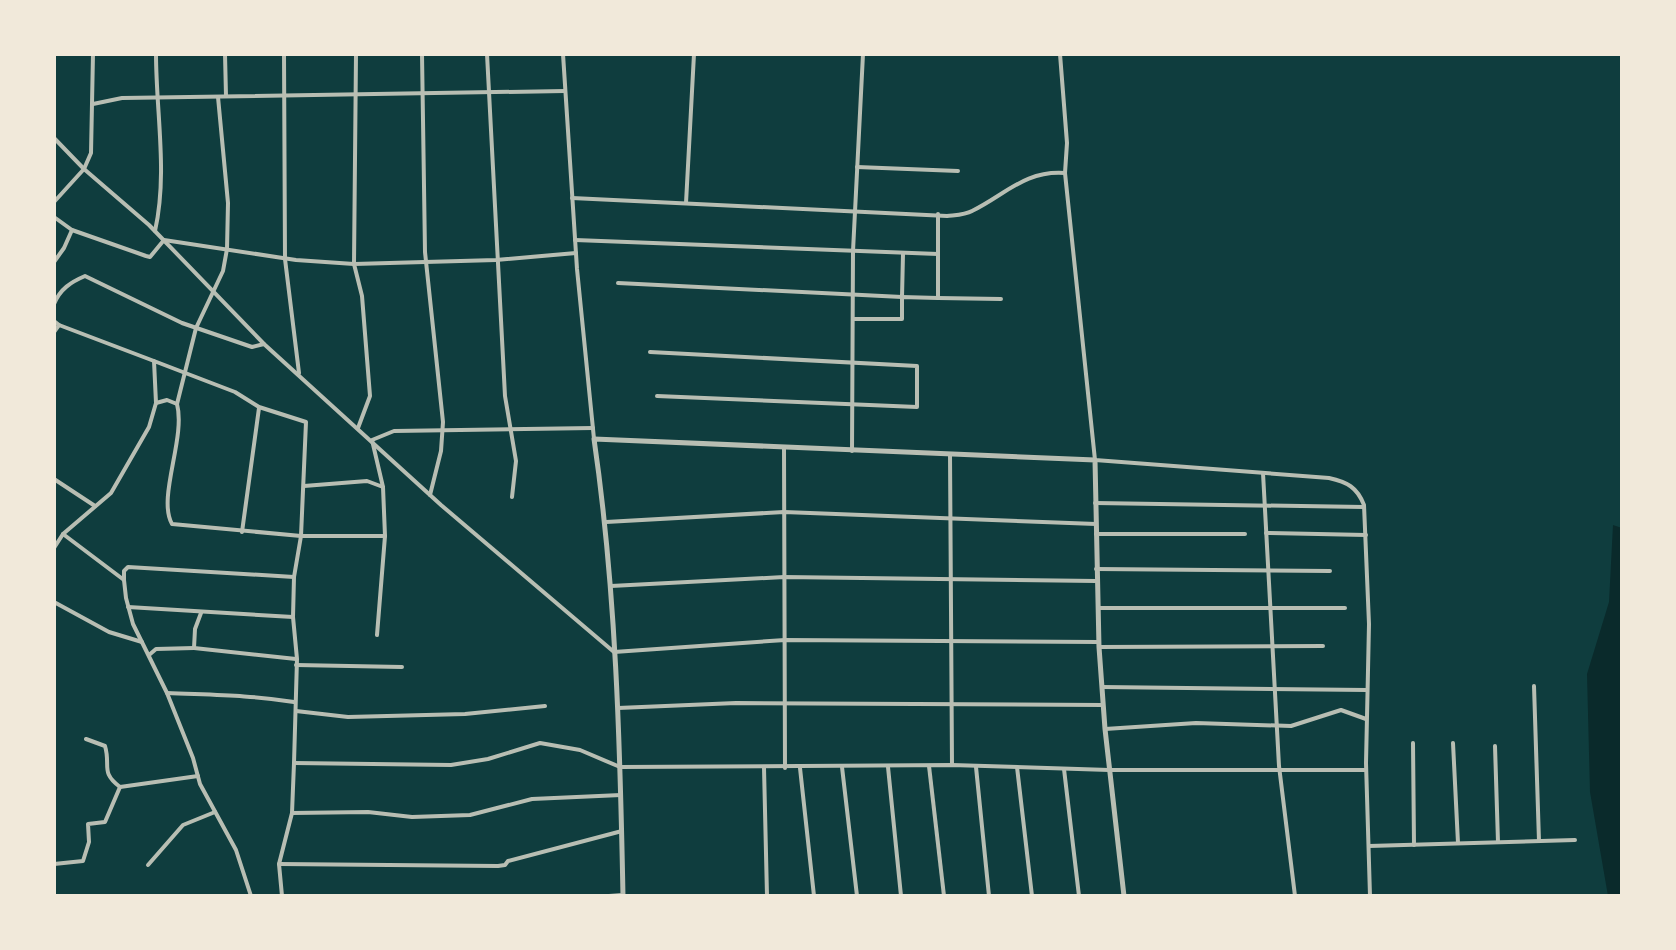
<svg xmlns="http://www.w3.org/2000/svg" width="1676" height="950" font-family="'Exo 2',sans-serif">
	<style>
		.water { fill: #0a2a2b }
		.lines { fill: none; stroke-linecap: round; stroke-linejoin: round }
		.minor { stroke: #b8beb3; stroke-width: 4 }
		.tertiary { stroke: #b8beb3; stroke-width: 5 }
	</style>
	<rect width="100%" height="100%" fill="#0f3d3e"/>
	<polygon class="water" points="1613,525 1622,528 1622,896 1608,896 1590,792 1587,674 1609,602"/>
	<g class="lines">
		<g class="minor">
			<polyline points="225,54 226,96"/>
			<polyline points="284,54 285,259 299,373"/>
			<polyline points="422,54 425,252 443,422 441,451 430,495"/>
			<polyline points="487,54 505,396 516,461 512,497"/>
			<polyline points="563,54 577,269 594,439"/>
			<path d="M1060,54l7,89 -2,30 30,287 234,18c18,4 28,9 35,27l5,119 -3,139 4,133"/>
			<polyline points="93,104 122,98 565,91"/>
			<polyline points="54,138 84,169 149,225 264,344 441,505 614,652 785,640 1098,642"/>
			<polyline points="857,167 958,171"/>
			<path d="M572,198l375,18c8,-1 18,-1 25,-5 33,-16 53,-41 93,-38"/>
			<polyline points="54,202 84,169 91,153 93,54"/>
			<polyline points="686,203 694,54"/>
			<polyline points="54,217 72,230 146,256 150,257 164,240 296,260 354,264 356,54"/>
			<path d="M155,231c13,-58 1,-118 1,-177"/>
			<polyline points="575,240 938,254"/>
			<polyline points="54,262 64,248 72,230"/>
			<polyline points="618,283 902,297 903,254"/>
			<polyline points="938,298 1001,299"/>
			<path d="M54,304c6,-15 17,-22 31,-28l97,47 70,24 12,-3"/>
			<polyline points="853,319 902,319 902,297 938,298 938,214"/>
			<polyline points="54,321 59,325 54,332"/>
			<polyline points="59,325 154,361"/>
			<polyline points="650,352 917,366 917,407 657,396"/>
			<path d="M156,403l11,-3 10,4c9,34 -20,94 -5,120l129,12h84"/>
			<polyline points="177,404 196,328 223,271 227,249 228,203 218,97"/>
			<polyline points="358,428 370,396 362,296 354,264 496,260 576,253"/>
			<polyline points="784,448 785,768"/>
			<polyline points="852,451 853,251 863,54"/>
			<polyline points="950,454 952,765"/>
			<polyline points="1263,473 1279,766 1295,896"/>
			<polyline points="54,479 95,506"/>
			<polyline points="304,486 367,481 383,487"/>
			<polyline points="1095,503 1364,507"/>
			<polyline points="606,522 784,512 1096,524"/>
			<polyline points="242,532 259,408"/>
			<polyline points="1266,533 1366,535"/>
			<polyline points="63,534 124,580 126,598 133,624 167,693 193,758 200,784 236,850 251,896"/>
			<polyline points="1096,534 1245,534"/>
			<polyline points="54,548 63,534 111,493 149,427 156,403 154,361 235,392 259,407 306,422 301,536 294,577 293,617 297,659 294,763 292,813 279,864 282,896"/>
			<polyline points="1096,569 1330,571"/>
			<polyline points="124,580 124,571 128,567 294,577"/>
			<polyline points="611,586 784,577 1096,581"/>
			<polyline points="54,602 109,632 142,642"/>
			<polyline points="128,607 293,617"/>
			<polyline points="1099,608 1345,608"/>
			<polyline points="201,613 195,629 194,648 296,659"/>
			<polyline points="377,635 385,536 383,487 372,440 394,431 593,428"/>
			<polyline points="1099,647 1323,646"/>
			<polyline points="149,655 156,649 194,648"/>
			<polyline points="296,665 402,667"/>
			<polyline points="1534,686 1539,841"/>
			<polyline points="1102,687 1367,690"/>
			<path d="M167,693c44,2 84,2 127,9"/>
			<polyline points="618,708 736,703 1103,705"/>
			<polyline points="296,711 348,717 465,714 545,706"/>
			<polyline points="1105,729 1196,723 1291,726 1341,710 1366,719"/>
			<path d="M86,739l19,7c6,20 -5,26 15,41l78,-11"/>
			<polyline points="1413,743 1414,845"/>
			<polyline points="1453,743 1458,843"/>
			<polyline points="1495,746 1498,842"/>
			<polyline points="294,763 451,765 488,759 540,743 580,750 620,767 952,765 1109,770 1365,770"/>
			<polyline points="929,766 944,896"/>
			<polyline points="842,767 857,896"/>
			<polyline points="888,767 901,896"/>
			<polyline points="976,767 989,896"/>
			<polyline points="1017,767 1032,896"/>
			<polyline points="764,768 767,896"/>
			<polyline points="800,768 814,896"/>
			<polyline points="1064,769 1079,896"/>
			<polyline points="292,813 368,812 412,817 470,815 532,799 621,795"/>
			<polyline points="1369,846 1575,840"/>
			<polyline points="54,864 83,861 89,842 88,824 105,822 120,787"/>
			<polyline points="279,864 498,866 505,865 508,861 622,831"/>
			<polyline points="148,865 183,825 215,812"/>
			<polyline points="609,896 622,895"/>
		</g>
		<path class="tertiary" d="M623,896c-3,-153 -7,-306 -29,-457l501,21 4,187 6,82 19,167"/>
	</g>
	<rect width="1676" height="950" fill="none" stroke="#f1e9da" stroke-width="112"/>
</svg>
